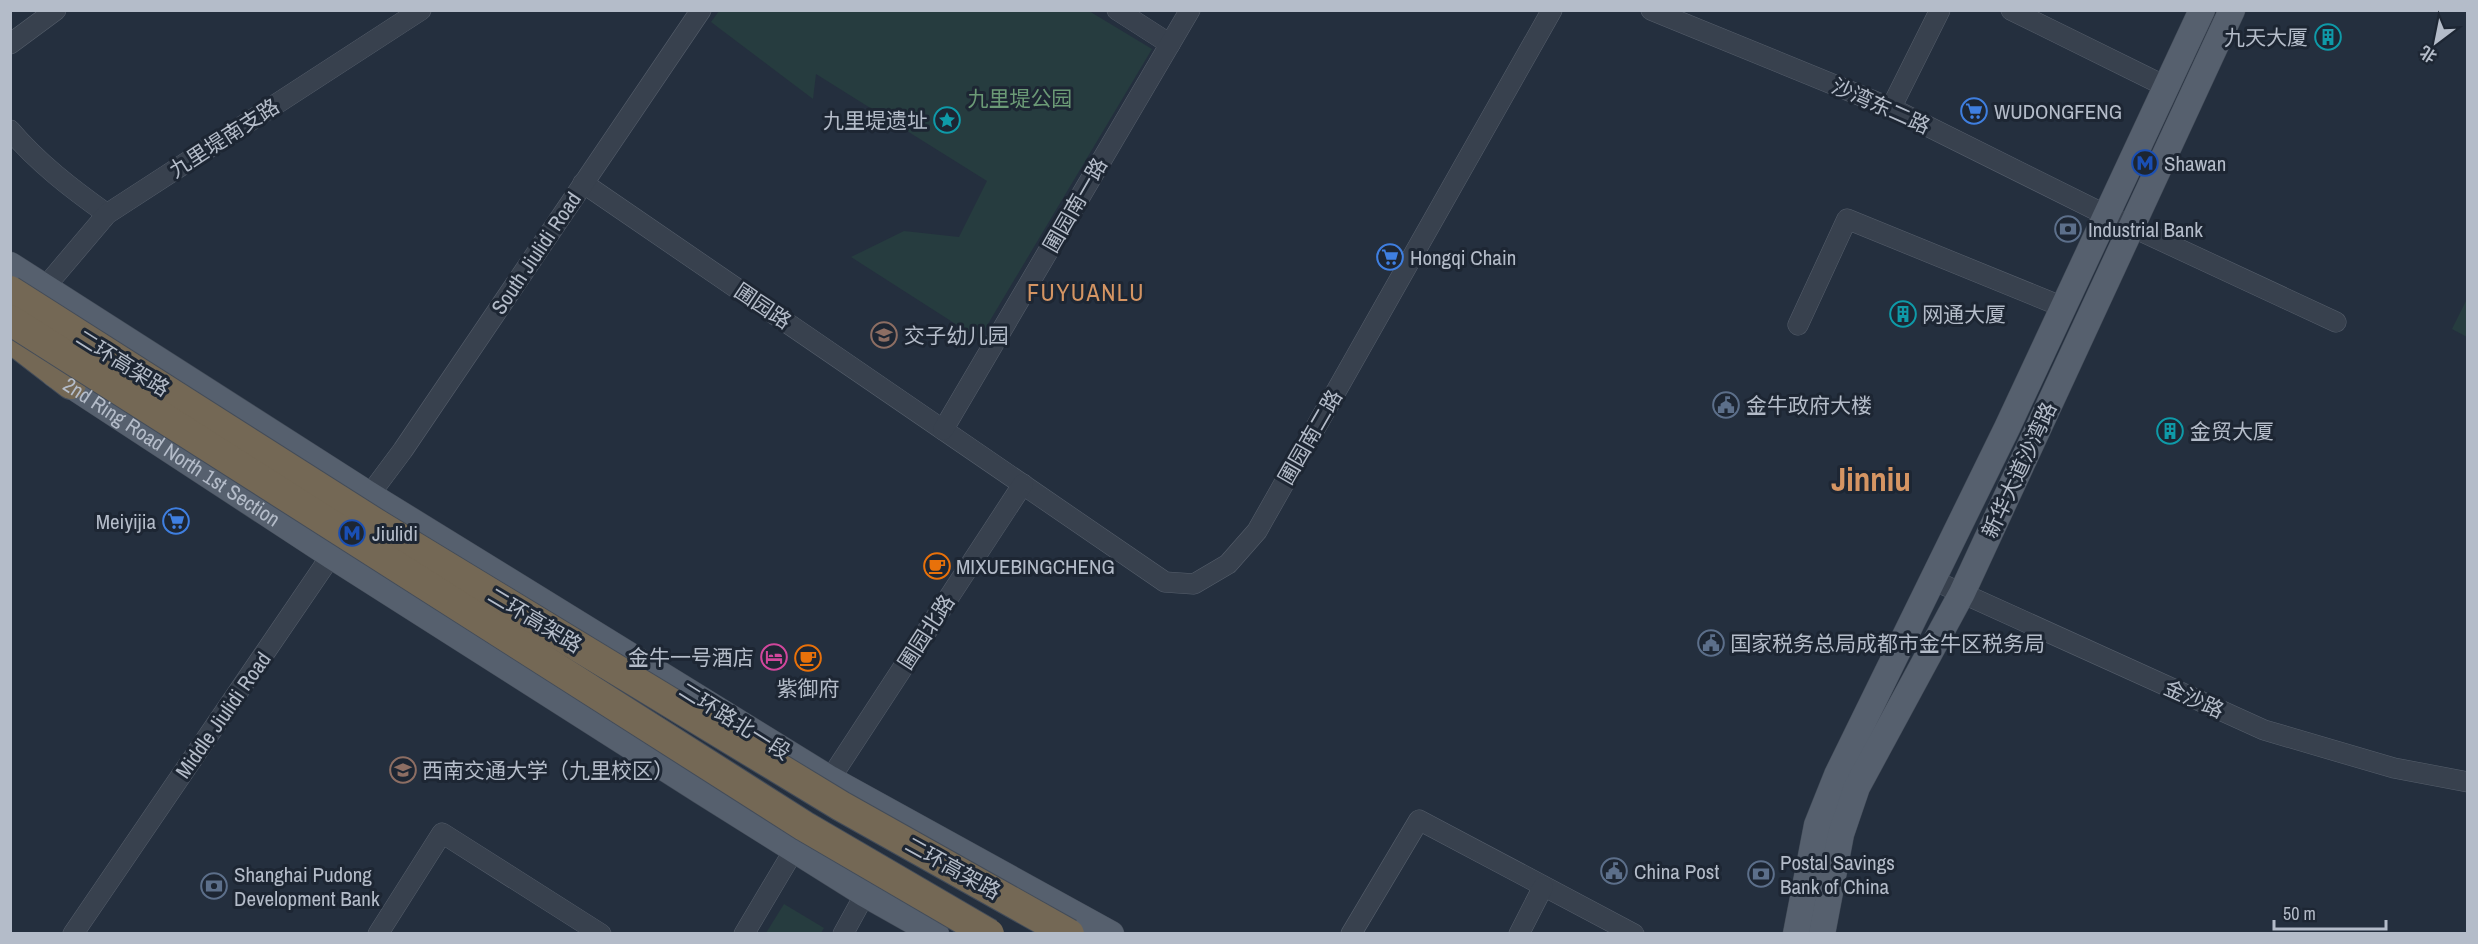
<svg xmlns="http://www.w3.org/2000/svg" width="2478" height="944" font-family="'Archivo Narrow','Noto Sans SC',sans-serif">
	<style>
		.green { fill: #263c3f }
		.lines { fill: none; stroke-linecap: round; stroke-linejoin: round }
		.minor-casing { stroke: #565f6c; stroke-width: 21 }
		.major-casing { stroke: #414a57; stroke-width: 27 }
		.highway-casing { stroke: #434c59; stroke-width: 32 }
		.minor { stroke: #38414e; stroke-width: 20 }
		.major { stroke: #56606e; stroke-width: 26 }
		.highway { stroke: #746855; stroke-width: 30 }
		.highway-bridge-casing { stroke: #434c59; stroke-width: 32; stroke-linecap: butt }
		.highway-bridge { stroke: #746855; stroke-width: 30 }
		.labels { text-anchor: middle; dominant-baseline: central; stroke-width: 6; stroke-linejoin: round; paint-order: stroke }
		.poi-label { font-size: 21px; fill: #b4bcc9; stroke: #1d2633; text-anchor: start }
		.park-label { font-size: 21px; fill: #6b9a76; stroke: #1d2633 }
		.street-label { font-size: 21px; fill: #b4bcc9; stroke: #1d2633 }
		.quarter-label { font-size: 24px; letter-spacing: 1.5px; fill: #d59563; stroke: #1d2633 }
		.town-label { font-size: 33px; font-weight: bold; fill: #d59563; stroke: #1d2633 }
	</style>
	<rect width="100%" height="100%" fill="#242f3e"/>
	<g class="green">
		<polygon points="719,11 1089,11 1152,49 979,339 851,257 904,231 959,237 987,181 816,74 813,99 711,22"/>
		<polygon points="2467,299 2467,337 2452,329"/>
		<polygon points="784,904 824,928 821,933 766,933"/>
	</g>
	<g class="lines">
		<g class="minor-casing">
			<g id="minor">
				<polyline points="1117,10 1170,44"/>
				<polyline points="1651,10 1891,108 2106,215 2336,322"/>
				<polyline points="2011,10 2167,87"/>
				<polyline points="10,44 56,10"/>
				<polyline points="1891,108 1940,10"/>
				<path d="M10,130c28,33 62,59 97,84"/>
				<polyline points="583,183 1165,582 1194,584 1228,564 1257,531 1552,10"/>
				<polyline points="46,286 107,214 421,10"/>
				<polyline points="1798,325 1847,219 2063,307"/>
				<polyline points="943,430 1190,10"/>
				<polyline points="362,505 403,450 701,10"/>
				<polyline points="1933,580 2264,730 2394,768 2468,782"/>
				<polyline points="830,779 1023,484"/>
				<polyline points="73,934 339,544"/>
				<polyline points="378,934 442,833 601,934"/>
				<polyline points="744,934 794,850"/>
				<polyline points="843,934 865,894"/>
				<polyline points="1351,934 1419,820 1634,934"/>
				<polyline points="1519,934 1543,887"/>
			</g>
		</g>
		<g class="major-casing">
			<g id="major">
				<polyline points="10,265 368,494 830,779 1111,934"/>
				<path id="s1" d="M54,374l278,182 369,235 164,103 71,40"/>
				<polyline points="1796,934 1817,825 1837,775 2007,428 2202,10"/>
				<polyline points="1822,934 1841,834 1857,787 1962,593 2232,10"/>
			</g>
		</g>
		<g class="highway-casing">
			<polyline id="highway" points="10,337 71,384"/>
		</g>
		<use href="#minor" class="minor"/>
		<use href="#major" class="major"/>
		<use href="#highway" class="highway"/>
		<g class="highway-bridge-casing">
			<g id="highway-bridge">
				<polyline points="10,291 378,525 841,806 1069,934"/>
				<polyline points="10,320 804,826 989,934"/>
			</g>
		</g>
		<use href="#highway-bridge" class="highway-bridge"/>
	</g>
	<defs>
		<g id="building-ring" transform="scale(1.35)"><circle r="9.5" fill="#1d2633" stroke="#0f9aa8" stroke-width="1.5"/><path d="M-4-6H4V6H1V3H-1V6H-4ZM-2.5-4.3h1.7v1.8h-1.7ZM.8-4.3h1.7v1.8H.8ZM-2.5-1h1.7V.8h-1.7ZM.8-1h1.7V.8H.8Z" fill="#0f9aa8"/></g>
		<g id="supermarket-ring" transform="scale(1.35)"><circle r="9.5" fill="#1d2633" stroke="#3f7fe0" stroke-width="1.5"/><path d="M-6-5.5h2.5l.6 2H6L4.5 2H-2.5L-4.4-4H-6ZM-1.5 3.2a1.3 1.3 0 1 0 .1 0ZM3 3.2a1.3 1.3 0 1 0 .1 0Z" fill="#3f7fe0"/></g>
		<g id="sight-ring" transform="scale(1.35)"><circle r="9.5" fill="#1d2633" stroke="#0f9aa8" stroke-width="1.5"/><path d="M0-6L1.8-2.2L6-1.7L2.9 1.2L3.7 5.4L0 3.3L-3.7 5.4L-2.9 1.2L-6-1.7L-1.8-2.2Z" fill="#0f9aa8"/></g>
		<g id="metro-ring" transform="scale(1.35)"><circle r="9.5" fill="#1d2633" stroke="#1a4fb4" stroke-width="1.5"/><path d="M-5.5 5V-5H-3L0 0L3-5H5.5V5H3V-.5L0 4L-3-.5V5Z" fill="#1a4fb4"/></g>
		<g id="bank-ring" transform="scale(1.35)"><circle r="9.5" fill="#1d2633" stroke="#5c6f8a" stroke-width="1.5"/><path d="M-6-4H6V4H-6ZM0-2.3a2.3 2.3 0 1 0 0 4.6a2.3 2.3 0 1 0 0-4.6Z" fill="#5c6f8a"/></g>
		<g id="school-ring" transform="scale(1.35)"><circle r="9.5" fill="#1d2633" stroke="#8d6e63" stroke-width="1.5"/><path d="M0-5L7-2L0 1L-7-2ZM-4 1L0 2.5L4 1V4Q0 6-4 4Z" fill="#8d6e63"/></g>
		<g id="civic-ring" transform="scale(1.35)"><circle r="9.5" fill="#1d2633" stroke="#5c6f8a" stroke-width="1.5"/><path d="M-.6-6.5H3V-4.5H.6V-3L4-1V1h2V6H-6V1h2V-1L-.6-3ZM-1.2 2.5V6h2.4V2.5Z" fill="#5c6f8a"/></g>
		<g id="cafe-ring" transform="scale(1.35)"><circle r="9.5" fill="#1d2633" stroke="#e8710a" stroke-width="1.5"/><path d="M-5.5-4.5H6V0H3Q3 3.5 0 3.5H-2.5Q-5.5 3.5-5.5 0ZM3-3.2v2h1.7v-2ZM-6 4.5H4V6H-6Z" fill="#e8710a"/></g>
		<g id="hotel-ring" transform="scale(1.35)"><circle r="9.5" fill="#1d2633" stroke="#d1479c" stroke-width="1.5"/><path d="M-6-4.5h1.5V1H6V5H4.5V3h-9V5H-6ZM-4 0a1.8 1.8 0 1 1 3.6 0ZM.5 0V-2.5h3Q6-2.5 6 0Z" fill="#d1479c"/></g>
		<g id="university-ring" transform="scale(1.35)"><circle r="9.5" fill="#1d2633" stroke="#8d6e63" stroke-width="1.5"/><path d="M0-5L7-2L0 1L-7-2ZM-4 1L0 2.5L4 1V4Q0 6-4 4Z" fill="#8d6e63"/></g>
	</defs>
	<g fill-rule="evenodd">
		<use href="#building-ring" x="2328" y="37"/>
		<use href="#supermarket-ring" x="1974" y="111"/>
		<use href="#sight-ring" x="947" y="120"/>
		<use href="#metro-ring" x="2145" y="163"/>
		<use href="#bank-ring" x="2068" y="229"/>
		<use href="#supermarket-ring" x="1390" y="257"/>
		<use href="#building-ring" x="1903" y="314"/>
		<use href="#school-ring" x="884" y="335"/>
		<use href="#civic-ring" x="1726" y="405"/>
		<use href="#building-ring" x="2170" y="431"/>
		<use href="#supermarket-ring" x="176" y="521"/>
		<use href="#metro-ring" x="352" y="533"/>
		<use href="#cafe-ring" x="937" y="566"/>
		<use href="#civic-ring" x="1711" y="643"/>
		<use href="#hotel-ring" x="774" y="657"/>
		<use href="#cafe-ring" x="808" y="658"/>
		<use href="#university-ring" x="403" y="770"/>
		<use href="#civic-ring" x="1614" y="871"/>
		<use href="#bank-ring" x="1761" y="874"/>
		<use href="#bank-ring" x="214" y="886"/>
	</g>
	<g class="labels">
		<g class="poi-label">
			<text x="2308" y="37" text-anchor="end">九天大厦</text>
			<text x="1994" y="111">WUDONGFENG</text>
			<text x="928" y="120" text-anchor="end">九里堤遗址</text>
			<text x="2164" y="163">Shawan</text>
			<text x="2088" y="229">Industrial Bank</text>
			<text x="1410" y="257">Hongqi Chain</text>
			<text x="1922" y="314">网通大厦</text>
			<text x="904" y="335">交子幼儿园</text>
			<text x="1746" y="405">金牛政府大楼</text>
			<text x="2190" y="431">金贸大厦</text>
			<text x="156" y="521" text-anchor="end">Meiyijia</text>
			<text x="372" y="533">Jiulidi</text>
			<text x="956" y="566">MIXUEBINGCHENG</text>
			<text x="1730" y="643">国家税务总局成都市金牛区税务局</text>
			<text x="754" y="657" text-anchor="end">金牛一号酒店</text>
			<text x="808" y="688" text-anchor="middle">紫御府</text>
			<text x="422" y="770">西南交通大学（九里校区）</text>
			<text x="1780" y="862">Postal Savings<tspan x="1780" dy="24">Bank of China</tspan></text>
			<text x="1634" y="871">China Post</text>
			<text x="234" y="874">Shanghai Pudong<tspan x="234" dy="24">Development Bank</tspan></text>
		</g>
		<g class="park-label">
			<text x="1020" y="98">九里堤公园</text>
		</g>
		<g class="street-label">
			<text transform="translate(1881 106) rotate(24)">沙湾东二路</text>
			<text transform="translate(224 138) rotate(-33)">九里堤南支路</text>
			<text transform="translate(1075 205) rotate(-60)">圃园南一路</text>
			<text transform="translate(536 253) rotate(-56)">South Jiulidi Road</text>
			<text transform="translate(763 306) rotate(34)">圃园路</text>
			<text transform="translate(123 363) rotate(32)">二环高架路</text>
			<text transform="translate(1310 437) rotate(-60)">圃园南二路</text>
			<text stroke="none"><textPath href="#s1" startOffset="141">2nd Ring Road North 1st Section</textPath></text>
			<text transform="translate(2019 470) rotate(-65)">新华大道沙湾路</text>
			<text transform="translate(535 620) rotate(31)">二环高架路</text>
			<text transform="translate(926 632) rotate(-57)">圃园北路</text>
			<text transform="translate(2194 699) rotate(24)">金沙路</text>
			<text transform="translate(223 715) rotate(-55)">Middle Jiulidi Road</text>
			<text transform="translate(735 721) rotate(32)">二环路北一段</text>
			<text transform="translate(953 868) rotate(29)">二环高架路</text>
		</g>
		<g class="quarter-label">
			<text x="1086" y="292">FUYUANLU</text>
		</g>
		<g class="town-label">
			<text x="1871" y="479">Jinniu</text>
		</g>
	</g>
	<rect width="2478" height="944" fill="none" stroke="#b4bcc9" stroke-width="24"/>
	<g transform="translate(2436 42) rotate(212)" stroke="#1d2633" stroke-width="4.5" paint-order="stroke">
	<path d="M0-4.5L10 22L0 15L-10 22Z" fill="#b4bcc9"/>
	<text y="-9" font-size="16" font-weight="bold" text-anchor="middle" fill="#b4bcc9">北</text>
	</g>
	<path d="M2274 920v9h112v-9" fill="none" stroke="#b4bcc9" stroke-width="3"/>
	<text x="2283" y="920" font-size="18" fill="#b4bcc9" stroke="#1d2633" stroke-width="4.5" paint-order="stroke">50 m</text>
</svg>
